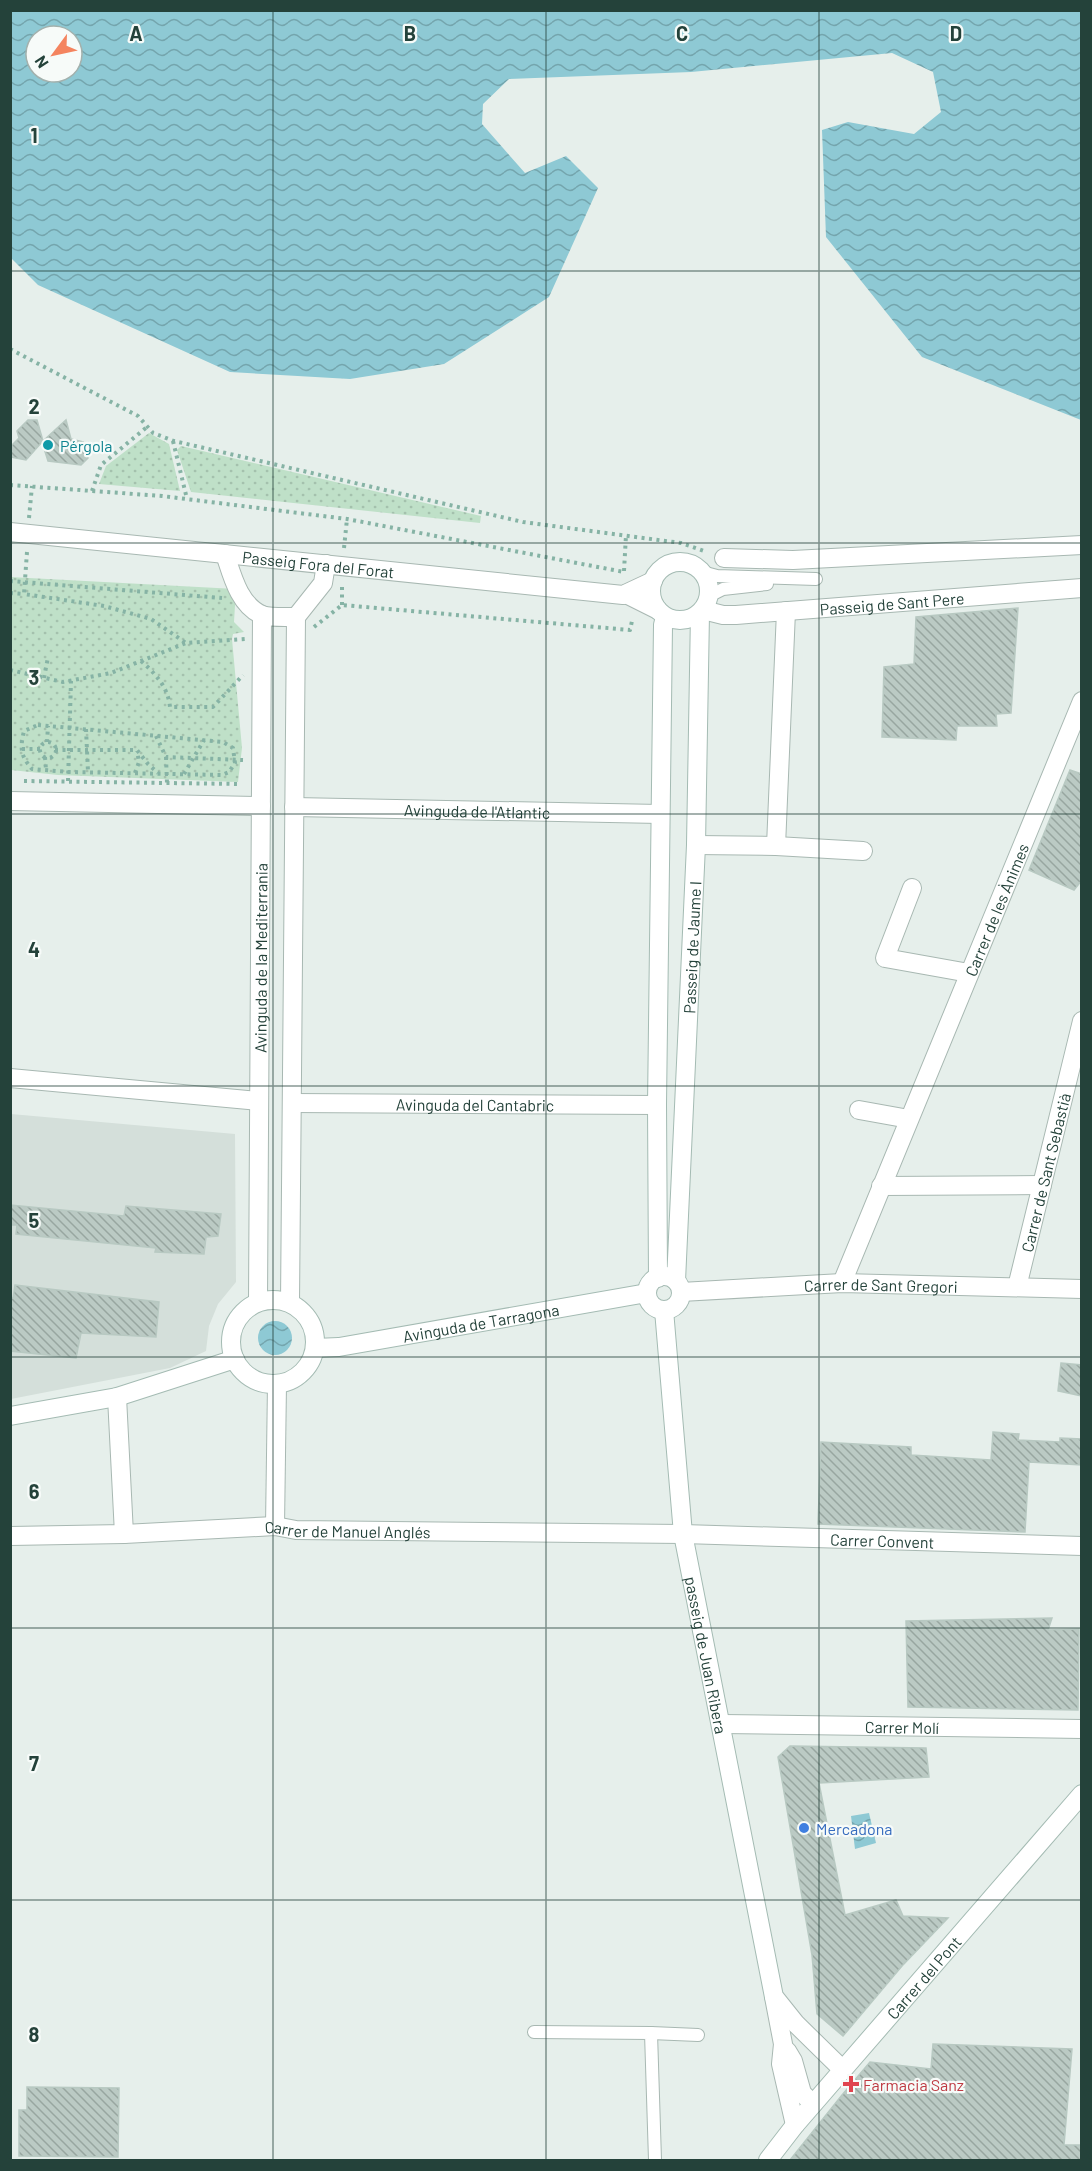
<svg xmlns="http://www.w3.org/2000/svg" width="1092" height="2171" font-family="Barlow,sans-serif">
	<style>
		.built { fill: #d4dfda }
		.green { fill: url(#green-dots) }
		.water { fill: url(#water-waves); fill-rule: evenodd }
		.building { fill: url(#building-back-hatch); stroke: #b8c9c2; stroke-width: 1.5 }
		.lines { fill: none; stroke-linecap: round; stroke-linejoin: round }
		.lane-casing { stroke: #a8b8b2; stroke-width: 14 }
		.street-casing { stroke: #a8b8b2; stroke-width: 20 }
		.secondary-casing { stroke: #a4bbb3; stroke-width: 20 }
		.path { stroke: #86b3a5; stroke-width: 4; stroke-dasharray: 3 4.5; stroke-linecap: butt }
		.lane { stroke: #fff; stroke-width: 12 }
		.street { stroke: #fff; stroke-width: 18 }
		.secondary { stroke: #fff; stroke-width: 18 }
		.grid { fill: none; stroke: #24423a; stroke-width: 1.5; stroke-opacity: 0.55 }
		.culture-dot { fill: #0f9aa8; stroke: #f7fbf9; stroke-width: 2 }
		.shop-dot { fill: #3f7fe0; stroke: #f7fbf9; stroke-width: 2 }
		.health-dot { fill: #e0444e; stroke: #f7fbf9; stroke-width: 2 }
		.labels { text-anchor: middle; dominant-baseline: central; stroke-width: 4.5; stroke-linejoin: round; paint-order: stroke }
		.culture-label { font-size: 16px; fill: #0d838f; stroke: #f7fbf9; text-anchor: start }
		.street-label { font-size: 16px; fill: #24423a; stroke: #f7fbf9 }
		.shop-label { font-size: 16px; fill: #366cbe; stroke: #f7fbf9; text-anchor: start }
		.health-label { font-size: 16px; fill: #be3a42; stroke: #f7fbf9; text-anchor: start }
		.grid-label { font-size: 20px; text-anchor: middle; font-weight: bold; fill: #24423a; stroke: #f7fbf9; stroke-width: 4.5; stroke-linejoin: round; paint-order: stroke }
	</style>
	<defs>
		<pattern id="green-dots" width="8" height="8" patternUnits="userSpaceOnUse" patternTransform="scale(1.5)"><rect width="8" height="8" fill="#bfe0c8"/><path d="M2 2h.1M6 6h.1" fill="none" stroke="#a4c1ad" stroke-width="1.8" stroke-linecap="round"/></pattern>
		<pattern id="water-waves" width="16" height="10" patternUnits="userSpaceOnUse" patternTransform="scale(1.5)"><rect width="16" height="10" fill="#8ec9d4"/><path d="M0 5q4-4 8 0t8 0" fill="none" stroke="#74a5ad"/></pattern>
		<pattern id="building-back-hatch" width="6" height="6" patternUnits="userSpaceOnUse" patternTransform="scale(1.5)"><rect width="6" height="6" fill="#bbcac4"/><path d="M-1 5l2 2M0 0l6 6M5-1l2 2" fill="none" stroke="#98a6a0"/></pattern>
	</defs>
	<rect width="100%" height="100%" fill="#e6efeb"/>
	<polygon class="built" points="11,1114 235,1134 236,1282 218,1304 209,1326 206,1351 170,1368 11,1399"/>
	<g class="green">
		<polygon points="149,433 169,444 180,491 99,484 106,466"/>
		<polygon points="181,446 481,516 480,523 191,492 177,450"/>
		<polygon points="10,577 236,589 234,622 244,632 233,634 232,639 242,748 238,782 58,775 11,770"/>
	</g>
	<g class="water">
		<path d="M10,11h1071v409l-159,-63 -96,-120 -4,-107 26,-8 66,12 27,-22 -8,-40 -41,-19 -201,19 -182,7 -26,25 -1,20 43,49 41,-17 32,32 -49,109 -105,67 -94,15 -120,-7 -192,-87 -27,-27zM36,36h36v36h-36z"/>
		<circle cx="275" cy="1338" r="17"/>
		<polygon points="869,1813 876,1843 855,1849 851,1816"/>
	</g>
	<g class="building">
		<polygon points="28,420 37,420 43,441 66,420 71,439 83,442 88,458 81,465 48,461 42,442 26,460 10,457 10,447 19,438 17,431"/>
		<polygon points="1018,608 1011,713 996,714 997,726 957,726 956,740 882,737 884,667 914,664 916,617"/>
		<polygon points="1070,770 1082,774 1082,880 1074,890 1029,870"/>
		<polygon points="10,1205 124,1216 126,1206 221,1214 218,1236 206,1237 204,1254 155,1252 156,1248 16,1234 17,1225 10,1225"/>
		<polygon points="15,1285 159,1302 156,1337 81,1333 76,1358 10,1351 10,1297 13,1298"/>
		<polygon points="1061,1363 1082,1365 1082,1396 1058,1391"/>
		<polygon points="993,1432 1019,1434 1018,1440 1060,1442 1060,1438 1082,1439 1082,1465 1029,1462 1025,1532 818,1524 821,1442 911,1447 911,1455 991,1460"/>
		<polygon points="1052,1618 1048,1630 1079,1629 1078,1710 908,1707 906,1621"/>
		<polygon points="790,1746 926,1748 929,1777 819,1783 845,1915 896,1900 903,1916 948,1918 902,1966 843,2036 817,2014 812,1955 778,1757"/>
		<polygon points="933,2044 1072,2049 1064,2145 1082,2145 1082,2160 790,2160 842,2095 870,2062 931,2069"/>
		<polygon points="27,2087 119,2088 118,2157 19,2156 19,2110 27,2110"/>
	</g>
	<g class="lines">
		<g class="lane-casing">
			<g id="lane">
				<polyline points="702,572 717,576 816,579"/>
				<polyline points="709,596 723,589 767,584"/>
				<polyline points="534,2032 651,2033 655,2160"/>
				<polyline points="651,2033 698,2035"/>
			</g>
		</g>
		<g class="street-casing">
			<g id="street">
				<path id="s1" d="M10,532l613,63 30,-14"/>
				<path d="M225,554c7,21 14,51 37,61 10,3 24,2 34,2"/>
				<polyline points="724,558 793,560 1082,545"/>
				<polyline points="626,594 658,610"/>
				<path id="s2" d="M703,610l20,5h13l346,-27"/>
				<polyline points="10,801 261,806"/>
				<path id="s3" d="M294,807l366,7"/>
				<polyline points="696,845 776,846 863,851"/>
				<polyline points="776,846 786,611"/>
				<polyline points="912,888 885,958 969,973"/>
				<polyline points="10,1078 259,1101"/>
				<path id="s4" d="M292,1103l365,2"/>
				<polyline points="859,1110 909,1119"/>
				<polyline points="881,1186 1042,1185"/>
				<path id="s5" d="M842,1283l240,-582"/>
				<path id="s6" d="M1017,1287l65,-266"/>
				<path id="s7" d="M681,1292l161,-9 240,6"/>
				<path id="s8" d="M258,1302l4,-687"/>
				<polyline points="290,1303 296,617 323,583 326,564"/>
				<polyline points="117,1397 124,1534"/>
				<polyline points="275,1526 277,1384"/>
				<path id="s9" d="M10,1536l114,-2 151,-8 21,4 387,4 399,12"/>
				<path id="s10" d="M722,1724l360,5"/>
				<polyline points="774,1997 783,2044 781,2064 795,2125"/>
				<polyline points="776,1999 796,2024 843,2070"/>
				<polyline points="787,2051 793,2061 802,2093 813,2104"/>
			</g>
		</g>
		<g class="secondary-casing">
			<g id="secondary">
				<circle cx="680" cy="591" r="29"/>
				<circle cx="664" cy="1293" r="17"/>
				<polyline points="658,1278 657,1105 663,625 665,617"/>
				<path id="s11" d="M676,1281l20,-436 4,-232"/>
				<circle cx="273" cy="1342" r="42"/>
				<path id="s12" d="M664,1310l19,224 91,463"/>
				<path id="s13" d="M315,1348l24,-1 308,-54"/>
				<polyline points="10,1416 117,1397 235,1359"/>
				<path id="s14" d="M768,2160l27,-35 287,-331"/>
			</g>
		</g>
		<g class="path">
			<polyline points="10,349 138,416 153,433 174,441 523,522 681,543 707,552"/>
			<polyline points="173,441 187,499"/>
			<polyline points="10,485 162,496 347,519 624,572"/>
			<polyline points="92,491 101,465 147,427"/>
			<polyline points="29,518 32,486"/>
			<polyline points="344,548 347,519"/>
			<polyline points="27,552 24,594 104,606 151,619 186,643 246,639"/>
			<polyline points="624,571 626,535"/>
			<polyline points="10,581 222,598"/>
			<polyline points="10,593 24,594"/>
			<polyline points="342,605 342,586"/>
			<polyline points="314,627 342,605 630,630 632,621"/>
			<path d="M141,661c14,12 27,26 29,46h43l30,-32"/>
			<polyline points="10,670 63,682 111,673 186,643"/>
			<polyline points="44,678 48,657"/>
			<path d="M38,725l185,17 10,6 2,15 -6,9 -7,3 -153,-3 -37,-3c-12,-14 -12,-21 -8,-38z"/>
			<polyline points="86,729 88,772"/>
			<polyline points="156,736 166,757 243,760"/>
			<polyline points="47,742 48,726"/>
			<circle cx="48" cy="750" r="8"/>
			<polyline points="22,749 40,749"/>
			<polyline points="55,750 137,750 148,764 158,773"/>
			<polyline points="45,757 46,770"/>
			<polyline points="166,757 167,783"/>
			<polyline points="135,773 139,762 137,751"/>
			<polyline points="184,774 204,740"/>
			<polyline points="24,781 239,784"/>
			<polyline points="68,781 71,681"/>
		</g>
		<use href="#lane" class="lane"/>
		<use href="#street" class="street"/>
		<use href="#secondary" class="secondary"/>
	</g>
	<path class="grid" d="M273,10v2150M546,10v2150M819,10v2150M10,271h1072M10,543h1072M10,814h1072M10,1086h1072M10,1357h1072M10,1628h1072M10,1900h1072"/>
	<circle class="culture-dot" cx="48" cy="445" r="6"/>
	<circle class="shop-dot" cx="804" cy="1828" r="6"/>
	<path class="health-dot" d="M848 2075h6v6h6v6h-6v6h-6v-6h-6v-6h6z"/>
	<g class="labels">
		<g class="culture-label">
			<text x="60" y="445">Pérgola</text>
		</g>
		<g class="street-label">
			<text stroke="none"><textPath href="#s1" startOffset="310">Passeig Fora del Forat</textPath></text>
			<text stroke="none"><textPath href="#s2" startOffset="190">Passeig de Sant Pere</textPath></text>
			<text stroke="none"><textPath href="#s3" startOffset="183">Avinguda de l'Atlantic</textPath></text>
			<text stroke="none"><textPath href="#s5" startOffset="404">Carrer de les Ànimes</textPath></text>
			<text stroke="none"><textPath href="#s11" startOffset="334">Passeig de Jaume I</textPath></text>
			<text stroke="none"><textPath href="#s8" startOffset="344">Avinguda de la Mediterrania</textPath></text>
			<text stroke="none"><textPath href="#s4" startOffset="183">Avinguda del Cantabric</textPath></text>
			<text stroke="none"><textPath href="#s6" startOffset="118">Carrer de Sant Sebastià</textPath></text>
			<text stroke="none"><textPath href="#s7" startOffset="200">Carrer de Sant Gregori</textPath></text>
			<text stroke="none"><textPath href="#s13" startOffset="168">Avinguda de Tarragona</textPath></text>
			<text stroke="none"><textPath href="#s9" startOffset="338">Carrer de Manuel Anglés</textPath></text>
			<text stroke="none"><textPath href="#s9" startOffset="873">Carrer Convent</textPath></text>
			<text stroke="none"><textPath href="#s12" startOffset="348">passeig de Juan Ribera</textPath></text>
			<text stroke="none"><textPath href="#s10" startOffset="180">Carrer Molí</textPath></text>
			<text stroke="none"><textPath href="#s14" startOffset="240">Carrer del Pont</textPath></text>
		</g>
		<g class="shop-label">
			<text x="816" y="1828">Mercadona</text>
		</g>
		<g class="health-label">
			<text x="863" y="2084">Farmacia Sanz</text>
		</g>
	</g>
	<g class="grid-label">
		<text x="136" y="41">A</text>
		<text x="410" y="41">B</text>
		<text x="682" y="41">C</text>
		<text x="956" y="41">D</text>
		<text x="34" y="143">1</text>
		<text x="34" y="414">2</text>
		<text x="34" y="685">3</text>
		<text x="34" y="957">4</text>
		<text x="34" y="1228">5</text>
		<text x="34" y="1499">6</text>
		<text x="34" y="1771">7</text>
		<text x="34" y="2042">8</text>
	</g>
	<rect width="1092" height="2171" fill="none" stroke="#24423a" stroke-width="24"/>
	<g transform="translate(54 54) rotate(237)"><circle r="28" fill="#f7fbf9" stroke="#a3b1ad" stroke-width="1.5"/>
	<path d="M0-4.5L10 22L0 15L-10 22Z" fill="#f4845f"/>
	<text y="-9" font-size="16" font-weight="bold" text-anchor="middle" fill="#24423a">N</text>
	</g>
</svg>
